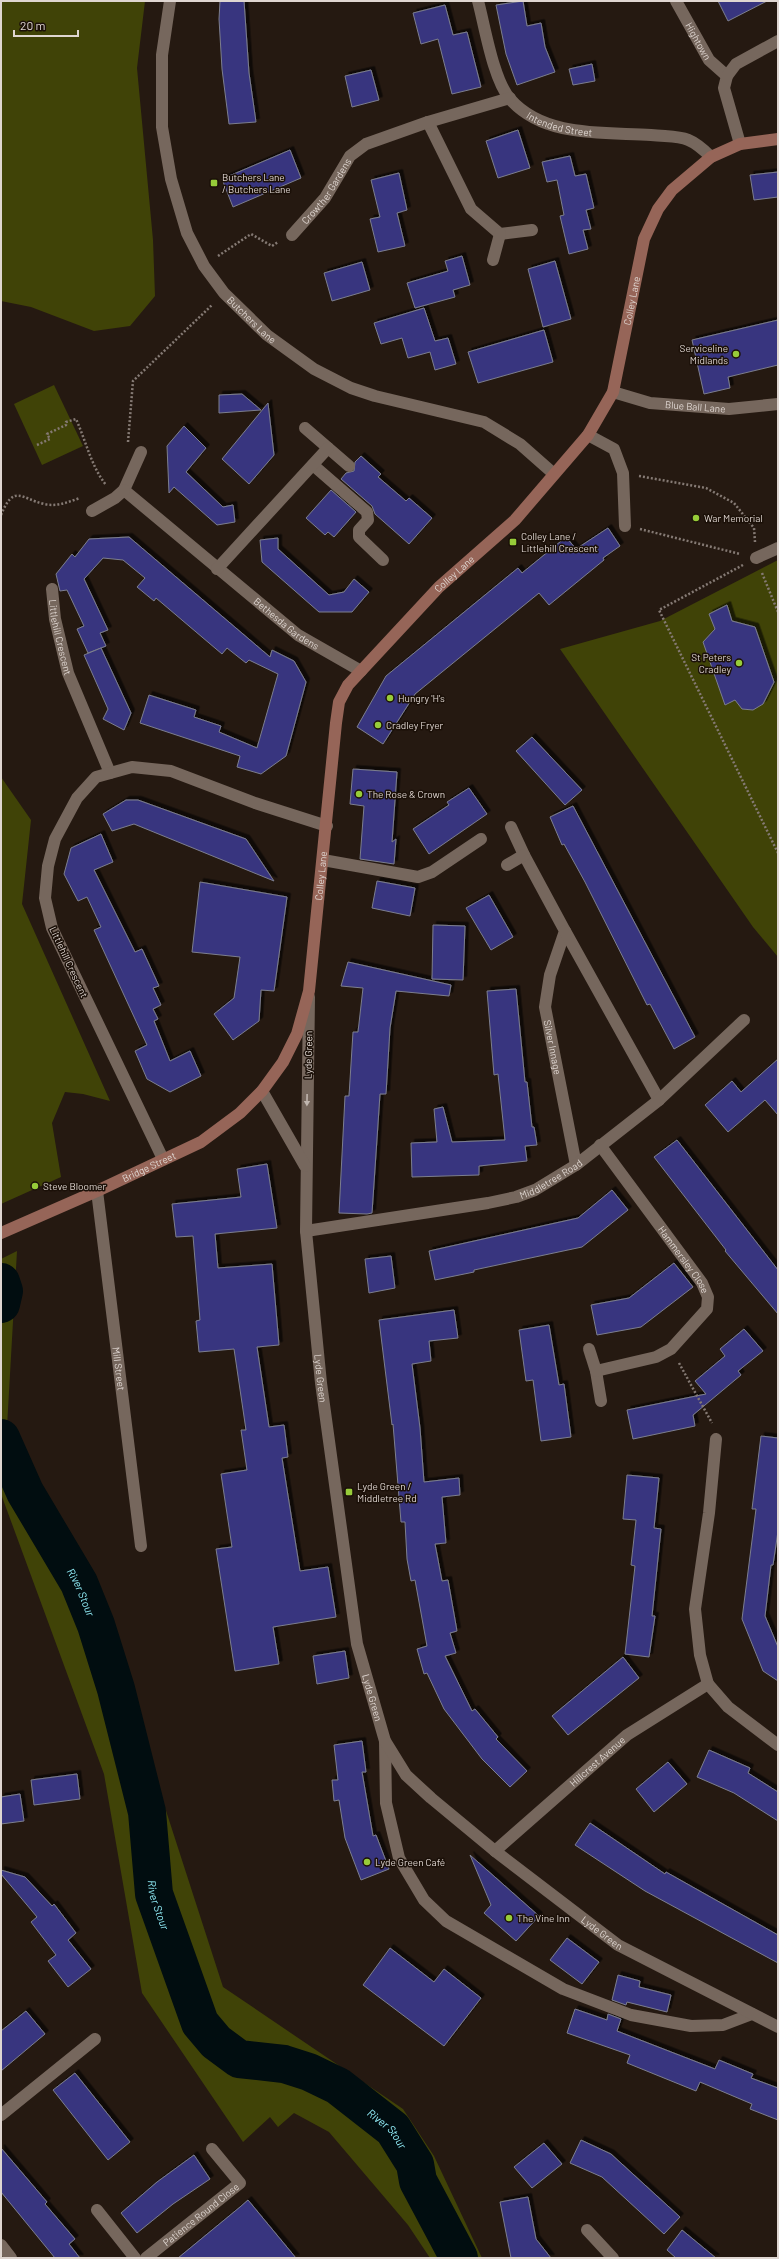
<svg xmlns="http://www.w3.org/2000/svg" width="779" height="2259" font-family="Barlow,sans-serif">
	<style>
		.green { fill: #404307 }
		.lines { fill: none; stroke-linecap: round; stroke-linejoin: round }
		.river { stroke: #010d10; stroke-width: 38 }
		.building { fill: #39367f; stroke: #7c7e8e; filter: url(#shadow) }
		.path { stroke: #857a74; stroke-width: 2.5; stroke-dasharray: 2 2; stroke-linecap: butt }
		.service { stroke: #76675d; stroke-width: 12 }
		.minor { stroke: #76675d; stroke-width: 12 }
		.tertiary { stroke: #76675d; stroke-width: 12 }
		.secondary { stroke: #966558; stroke-width: 12 }
		.oneway { fill: #c0b5ae }
		.poi-dot { fill: #97cc39; stroke: #1b1008; stroke-width: 1.5 }
		.labels { text-anchor: middle; dominant-baseline: central; stroke-width: 3; stroke-linejoin: round; paint-order: stroke }
		.street-label { font-size: 10px; fill: #dfd6d1; stroke: #1b1008 }
		.poi-label { font-size: 10px; fill: #dfd6d1; stroke: #1b1008; text-anchor: start }
		.water-label { font-size: 11px; font-style: italic; fill: #92eef9; stroke: #1b1008 }
	</style>
	<defs>
		<filter id="shadow"><feDropShadow dx="3.5" dy="-3.5" stdDeviation="0" flood-color="#0009"/></filter>
	</defs>
	<rect width="100%" height="100%" fill="#251911"/>
	<g class="green">
		<polygon points="1,1 145,1 137,68 153,240 155,296 130,326 94,331 31,307 1,301"/>
		<polygon points="54,385 83,446 42,465 14,404"/>
		<polygon points="778,560 778,957 753,927 560,649 660,621"/>
		<polygon points="1,777 31,820 22,904 110,1101 83,1094 65,1092 52,1123 61,1177 1,1204"/>
		<polygon points="17,1251 7,1427 75,1548 105,1622 223,1987 403,2109 434,2156 482,2258 430,2258 408,2225 329,2132 294,2113 278,2127 270,2117 243,2142 142,1993 104,1774 1,1494 1,1259"/>
	</g>
	<g class="lines">
		<g class="river">
			<polyline points="1,1282 4,1291 1,1304"/>
			<path id="s1" d="M1,1438l24,54 54,91 17,42 20,64 31,123 7,82 46,129 16,19 23,17 45,5 25,8 29,14 55,43 22,35 3,17 41,77"/>
		</g>
	</g>
	<g class="building">
		<polygon points="220,1 244,1 249,73 256,122 229,124 222,69 219,19"/>
		<polygon points="523,1 527,26 541,23 545,47 555,72 517,85 506,54 496,5"/>
		<polygon points="718,1 767,1 728,21"/>
		<polygon points="445,5 453,35 467,32 481,87 452,94 438,39 421,44 413,13"/>
		<polygon points="592,64 595,81 573,85 569,69"/>
		<polygon points="371,70 379,100 352,107 345,76"/>
		<polygon points="518,130 530,168 498,178 486,141"/>
		<polygon points="290,150 301,178 233,207 222,179"/>
		<polygon points="570,156 575,176 586,174 594,208 586,210 591,229 583,230 588,249 569,254 560,216 564,215 557,180 547,182 542,162"/>
		<polygon points="778,172 778,197 754,200 750,175"/>
		<polygon points="399,173 407,210 397,213 405,246 378,252 370,219 380,217 371,180"/>
		<polygon points="462,256 470,285 453,290 455,297 415,308 407,283 448,271 445,261"/>
		<polygon points="555,261 571,319 543,327 528,269"/>
		<polygon points="362,262 370,290 332,301 324,273"/>
		<polygon points="424,308 435,341 448,338 456,364 435,370 430,352 408,358 402,338 381,344 374,323"/>
		<polygon points="778,320 778,365 728,377 730,388 704,394 692,340"/>
		<polygon points="544,330 553,362 478,383 468,352"/>
		<polygon points="242,394 261,410 219,413 219,395"/>
		<polygon points="268,403 274,455 249,484 222,459"/>
		<polygon points="184,426 206,448 186,472 223,507 233,505 235,522 217,525 174,487 169,493 167,446"/>
		<polygon points="361,456 381,474 378,477 406,501 409,498 432,518 409,544 375,514 372,506 341,479 346,473 354,471 355,462"/>
		<polygon points="331,490 356,512 334,537 328,532 325,535 306,518"/>
		<polygon points="608,528 620,546 603,558 604,560 549,605 539,593 415,694 383,744 357,727 386,676 518,568 522,573 566,537 576,549"/>
		<polygon points="129,537 270,657 272,650 294,661 306,682 286,756 261,774 237,767 240,756 140,723 149,695 196,710 194,717 221,726 219,732 257,748 278,674 249,660 246,663 227,648 222,654 156,598 154,601 137,587 145,578 123,560 103,558 84,579 108,630 100,633 106,646 88,653 77,629 84,626 67,590 60,591 56,574 72,554 75,557 89,539"/>
		<polygon points="278,538 278,549 329,595 344,592 354,579 369,592 352,612 319,612 262,562 260,540"/>
		<polygon points="727,605 732,621 755,627 774,682 763,704 753,710 742,709 735,700 725,705 703,642 715,629 709,614"/>
		<polygon points="101,648 131,713 124,730 103,719 108,709 84,655"/>
		<polygon points="532,737 582,790 565,805 516,751"/>
		<polygon points="353,769 397,772 392,842 396,839 394,864 360,859 364,806 350,804"/>
		<polygon points="469,788 487,814 429,854 413,829 449,805 447,802"/>
		<polygon points="126,800 138,800 246,839 274,881 134,824 112,831 103,814"/>
		<polygon points="573,806 695,1037 674,1049 650,1004 647,1005 585,882 564,844 562,845 550,817"/>
		<polygon points="101,834 113,862 94,870 135,952 142,949 159,986 153,988 161,1005 153,1009 158,1019 154,1021 170,1061 190,1051 201,1076 170,1092 147,1079 135,1051 147,1045 94,930 101,927 87,897 78,901 64,874 71,848"/>
		<polygon points="377,881 415,888 410,916 372,908"/>
		<polygon points="200,882 287,897 274,991 261,990 259,1021 233,1040 214,1014 234,998 240,957 192,952"/>
		<polygon points="489,895 513,937 491,950 466,908"/>
		<polygon points="433,925 465,926 463,980 432,979"/>
		<polygon points="348,962 451,985 449,996 396,991 390,1028 386,1094 380,1094 372,1213 367,1214 339,1213 345,1096 349,1096 353,1032 358,1032 363,988 341,986"/>
		<polygon points="516,989 525,1082 527,1082 532,1127 534,1127 537,1145 525,1146 527,1161 479,1166 479,1175 412,1177 411,1143 437,1142 434,1109 443,1107 452,1142 505,1140 498,1074 494,1075 487,991"/>
		<polygon points="778,1059 778,1115 765,1100 728,1132 705,1105 732,1081 741,1092"/>
		<polygon points="677,1140 778,1270 778,1314 725,1251 726,1250 654,1157"/>
		<polygon points="267,1164 277,1228 215,1234 218,1268 272,1264 279,1345 257,1347 269,1427 284,1425 288,1457 282,1458 300,1571 328,1567 336,1617 273,1627 279,1664 235,1671 216,1549 232,1547 221,1474 247,1470 241,1430 246,1430 234,1349 199,1352 196,1321 200,1320 193,1236 176,1237 172,1204 241,1197 237,1169"/>
		<polygon points="612,1190 628,1210 582,1247 474,1270 474,1272 435,1280 429,1251 578,1218"/>
		<polygon points="391,1256 395,1288 369,1293 365,1259"/>
		<polygon points="674,1263 693,1287 641,1327 597,1335 591,1305 629,1298"/>
		<polygon points="454,1310 458,1338 429,1341 431,1361 412,1364 420,1428 424,1482 459,1478 460,1495 442,1497 446,1543 435,1544 442,1581 448,1580 457,1631 450,1633 456,1653 445,1656 472,1711 475,1709 498,1737 496,1739 527,1771 510,1787 482,1759 444,1709 427,1673 424,1674 417,1649 427,1646 415,1580 411,1581 407,1559 405,1522 401,1522 393,1424 392,1425 379,1320"/>
		<polygon points="549,1325 559,1385 564,1384 571,1437 541,1441 533,1380 526,1381 519,1330"/>
		<polygon points="744,1329 763,1351 738,1371 741,1375 693,1415 695,1426 633,1439 627,1410 706,1394 695,1381 725,1356 720,1349"/>
		<polygon points="761,1436 778,1438 778,1531 773,1565 771,1565 765,1616 778,1647 778,1681 763,1671 742,1619 756,1509 752,1509"/>
		<polygon points="627,1475 659,1478 654,1528 661,1529 652,1616 655,1616 649,1657 625,1654 635,1566 631,1565 636,1520 623,1519"/>
		<polygon points="345,1651 349,1678 317,1684 313,1656"/>
		<polygon points="623,1657 639,1678 568,1735 552,1716"/>
		<polygon points="362,1741 366,1772 362,1772 373,1836 376,1835 389,1869 361,1880 345,1838 339,1800 334,1801 332,1780 338,1780 334,1745"/>
		<polygon points="709,1750 750,1768 748,1773 778,1792 778,1821 734,1793 697,1777"/>
		<polygon points="668,1762 687,1784 654,1812 636,1789"/>
		<polygon points="77,1774 80,1799 34,1805 31,1780"/>
		<polygon points="20,1794 24,1821 1,1824 1,1797"/>
		<polygon points="590,1823 665,1874 666,1872 778,1935 778,1963 645,1891 575,1845"/>
		<polygon points="470,1855 539,1916 516,1941 484,1913 491,1905"/>
		<polygon points="1,1870 25,1877 52,1906 54,1904 76,1933 68,1940 91,1969 68,1987 48,1961 56,1955 31,1922 37,1917 1,1874"/>
		<polygon points="567,1938 599,1962 582,1984 550,1960"/>
		<polygon points="390,1948 434,1982 444,1969 481,1998 444,2046 363,1985"/>
		<polygon points="618,1975 640,1981 639,1987 671,1995 667,2012 627,2002 626,2005 612,2000"/>
		<polygon points="575,2009 607,2020 608,2014 621,2019 617,2031 715,2069 719,2060 753,2074 751,2078 778,2088 778,2120 750,2109 752,2104 700,2082 696,2091 627,2063 630,2055 567,2033"/>
		<polygon points="26,2011 45,2034 1,2071 1,2031"/>
		<polygon points="75,2073 130,2142 108,2160 53,2090"/>
		<polygon points="581,2140 611,2154 680,2217 664,2234 602,2177 570,2163"/>
		<polygon points="544,2143 562,2164 532,2188 514,2167"/>
		<polygon points="1,2148 47,2202 45,2204 75,2239 69,2244 80,2258 55,2258 1,2192"/>
		<polygon points="194,2155 210,2179 173,2204 137,2233 121,2213 157,2182"/>
		<polygon points="528,2197 536,2239 551,2258 511,2258 500,2202"/>
		<polygon points="248,2200 296,2258 178,2258 240,2207"/>
		<polygon points="682,2230 716,2258 676,2258 667,2250"/>
	</g>
	<g class="lines">
		<g class="path">
			<polyline points="218,256 251,234 272,246 278,242"/>
			<polyline points="128,442 133,381 212,305"/>
			<path d="M37,445l13,-6 -3,-5 19,-9v-3l10,-3c10,22 15,47 30,66"/>
			<polyline points="639,476 706,488 734,503 754,528 755,542"/>
			<path d="M1,515c13,-31 19,-17 43,-11 13,3 24,-2 36,-6"/>
			<polyline points="640,529 740,554"/>
			<polyline points="743,565 659,610 778,853"/>
			<polyline points="762,573 778,612"/>
			<polyline points="679,1363 712,1423"/>
		</g>
		<g class="service">
			<polyline points="588,435 614,449 623,473 625,526"/>
			<polyline points="313,465 367,512 368,520 359,530 359,537 383,560"/>
			<polyline points="323,860 418,877 432,872 481,839"/>
		</g>
		<g class="minor">
			<path id="s2" d="M478,1c7,26 15,78 32,98 34,39 94,33 141,36 31,3 37,-1 60,22"/>
			<path id="s3" d="M676,1l33,59 18,16"/>
			<polyline points="428,122 471,209 500,234 532,230"/>
			<polyline points="740,144 724,88 727,76 736,64 778,41"/>
			<path id="s4" d="M292,235l33,-37 25,-42 16,-12 62,-22 82,-24"/>
			<polyline points="493,260 500,234"/>
			<path id="s5" d="M613,392l37,11 79,6 49,-5"/>
			<polyline points="305,428 349,466"/>
			<path id="s6" d="M141,452l-17,38 174,145 63,36"/>
			<polyline points="92,511 115,498 124,490"/>
			<polyline points="756,558 778,548"/>
			<polyline points="217,569 328,448"/>
			<path id="s7" d="M52,589l3,30 13,54 42,100"/>
			<path id="s8" d="M511,827l13,28 41,76 -15,44 -5,32 31,158"/>
			<polyline points="507,865 524,855"/>
			<polyline points="565,931 659,1100"/>
			<path id="s9" d="M600,1145l102,138 6,14 -1,12 -36,40 -15,8 -60,14 5,30"/>
			<polyline points="163,1159 52,928 45,898 48,866 55,839 77,798 96,777 132,767 171,771 255,803 327,826"/>
			<path id="s10" d="M97,1191l44,355"/>
			<path id="s11" d="M306,1231l182,-28 28,-6 19,-7 41,-25 83,-65 85,-80"/>
			<polyline points="589,1349 596,1371"/>
			<polyline points="708,1684 728,1707 778,1745"/>
			<polyline points="385,1741 386,1803 399,1858 424,1900 446,1921 563,1989 631,2015 691,2026 723,2025 752,2014"/>
			<path id="s12" d="M495,1851l132,-116 81,-51 -8,-29 -5,-46 14,-96 7,-74"/>
			<polyline points="1,2115 95,2039"/>
			<polyline points="97,2210 135,2258"/>
			<polyline points="587,2230 613,2258"/>
			<polyline points="1,2245 11,2258"/>
			<path id="s13" d="M146,2258l94,-75 -28,-34"/>
		</g>
		<g class="tertiary">
			<path id="s14" d="M170,1l-8,54v72l9,52 16,54 17,33 20,27 43,42 47,34 37,19 24,8 109,26 36,22 34,30"/>
			<path id="s15" d="M309,997l-3,234 15,152 36,261 28,97 21,34 25,23 64,53 123,94 160,82"/>
			<polyline points="262,1091 305,1166"/>
		</g>
		<path class="secondary" id="s16" d="M1,1233l96,-42 104,-49 39,-29 22,-22 21,-29 14,-28 12,-43 27,-268 3,-21 9,-17 91,-98 76,-67 73,-85 25,-43 31,-153 14,-30 14,-19 39,-33 29,-13 38,-5"/>
	</g>
	<defs><path id="oneway-solid" d="M-6-.8H1V-3.2L6.5 0L1 3.2V.8H-6Z"/></defs>
	<use class="oneway" href="#oneway-solid" transform="translate(307 1100) rotate(91)"/>
	<g class="poi-dot">
		<rect x="210" y="179" width="8" height="8" rx="2"/>
		<circle cx="736" cy="354" r="4"/>
		<circle cx="696" cy="518" r="4"/>
		<rect x="509" y="538" width="8" height="8" rx="2"/>
		<circle cx="739" cy="663" r="4"/>
		<circle cx="390" cy="698" r="4"/>
		<circle cx="378" cy="725" r="4"/>
		<circle cx="359" cy="794" r="4"/>
		<circle cx="35" cy="1186" r="4"/>
		<rect x="345" y="1488" width="8" height="8" rx="2"/>
		<circle cx="367" cy="1862" r="4"/>
		<circle cx="509" cy="1918" r="4"/>
	</g>
	<g class="labels">
		<g class="street-label">
			<text stroke="none"><textPath href="#s3" startOffset="46">Hightown</textPath></text>
			<text stroke="none"><textPath href="#s2" startOffset="161">Intended Street</textPath></text>
			<text stroke="none"><textPath href="#s4" startOffset="56">Crowther Gardens</textPath></text>
			<text stroke="none"><textPath href="#s16" startOffset="1211">Colley Lane</textPath></text>
			<text stroke="none"><textPath href="#s14" startOffset="345">Butchers Lane</textPath></text>
			<text stroke="none"><textPath href="#s5" startOffset="84">Blue Ball Lane</textPath></text>
			<text stroke="none"><textPath href="#s16" startOffset="875">Colley Lane</textPath></text>
			<text stroke="none"><textPath href="#s6" startOffset="252">Bethesda Gardens</textPath></text>
			<text stroke="none"><textPath href="#s7" startOffset="49">Littlehill Crescent</textPath></text>
			<text stroke="none"><textPath href="#s16" startOffset="527">Colley Lane</textPath></text>
			<text transform="translate(69 962) rotate(65)">Littlehill Crescent</text>
			<text stroke="none"><textPath href="#s8" startOffset="237">Silver Innage</textPath></text>
			<text transform="translate(308 1055) rotate(-89)">Lyde Green</text>
			<text stroke="none"><textPath href="#s16" startOffset="162">Bridge Street</textPath></text>
			<text stroke="none"><textPath href="#s11" startOffset="252">Middletree Road</textPath></text>
			<text stroke="none"><textPath href="#s9" startOffset="142">Hammersley Close</textPath></text>
			<text stroke="none"><textPath href="#s10" startOffset="179">Mill Street</textPath></text>
			<text stroke="none"><textPath href="#s15" startOffset="382">Lyde Green</textPath></text>
			<text stroke="none"><textPath href="#s15" startOffset="706">Lyde Green</textPath></text>
			<text stroke="none"><textPath href="#s12" startOffset="136">Hillcrest Avenue</textPath></text>
			<text stroke="none"><textPath href="#s15" startOffset="1043">Lyde Green</textPath></text>
			<text stroke="none"><textPath href="#s13" startOffset="70">Patience Round Close</textPath></text>
		</g>
		<g class="poi-label">
			<text x="222" y="177">Butchers Lane<tspan x="222" dy="12">/ Butchers Lane</tspan></text>
			<text x="728" y="348" text-anchor="end">Serviceline<tspan x="728" dy="12">Midlands</tspan></text>
			<text x="704" y="518">War Memorial</text>
			<text x="521" y="536">Colley Lane /<tspan x="521" dy="12">Littlehill Crescent</tspan></text>
			<text x="731" y="657" text-anchor="end">St Peters<tspan x="731" dy="12">Cradley</tspan></text>
			<text x="398" y="698">Hungry 'H's</text>
			<text x="386" y="725">Cradley Fryer</text>
			<text x="367" y="794">The Rose &amp; Crown</text>
			<text x="43" y="1186">Steve Bloomer</text>
			<text x="357" y="1486">Lyde Green /<tspan x="357" dy="12">Middletree Rd</tspan></text>
			<text x="375" y="1862">Lyde Green Café</text>
			<text x="517" y="1918">The Vine Inn</text>
		</g>
		<g class="water-label">
			<text stroke="none"><textPath href="#s1" startOffset="174">River Stour</textPath></text>
			<text stroke="none"><textPath href="#s1" startOffset="498">River Stour</textPath></text>
			<text stroke="none"><textPath href="#s1" startOffset="846">River Stour</textPath></text>
		</g>
	</g>
	<rect width="779" height="2259" fill="none" stroke="#dfd6d1" stroke-width="4"/>
	<path d="M14 30v6h64v-6" fill="none" stroke="#dfd6d1" stroke-width="2"/>
	<text x="20" y="30" font-size="12" fill="#dfd6d1" stroke="#1b1008" stroke-width="3" paint-order="stroke">20 m</text>
</svg>
